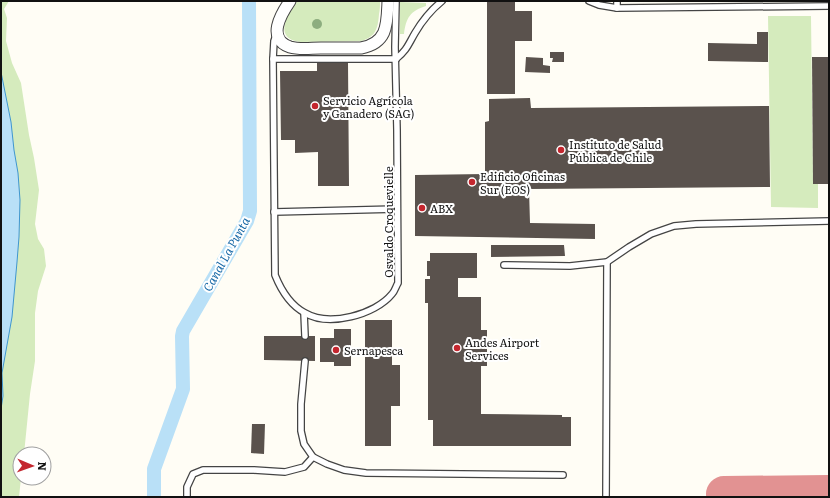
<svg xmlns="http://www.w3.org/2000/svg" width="830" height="498" font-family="Literata,serif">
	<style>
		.green { fill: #d5ebbd }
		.water { fill: #b9e0f7; stroke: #3f96cf }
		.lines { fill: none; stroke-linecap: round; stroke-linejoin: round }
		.canal { stroke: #b9e0f7; stroke-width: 14 }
		.taxiway { stroke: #e29292; stroke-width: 36 }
		.building { fill: #5a524d }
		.service-casing { stroke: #444; stroke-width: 8 }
		.minor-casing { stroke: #444; stroke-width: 13 }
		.service { stroke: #fff; stroke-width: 5.5 }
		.minor { stroke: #fff; stroke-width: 11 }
		.tree { fill: #8dad7f }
		.poi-dot { fill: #c4262e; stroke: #fff; stroke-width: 1.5 }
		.labels { text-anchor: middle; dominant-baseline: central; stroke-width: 4; stroke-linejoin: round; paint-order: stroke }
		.poi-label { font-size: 11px; fill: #111; stroke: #fff; text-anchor: start }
		.street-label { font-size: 11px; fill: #111; stroke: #fff }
		.water-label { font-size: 12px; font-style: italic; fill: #1768a6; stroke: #fff }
	</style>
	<rect width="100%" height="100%" fill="#fffdf5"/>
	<g class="green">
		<polygon points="1,1 9,1 4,9 7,18 6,41 12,63 21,83 29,135 34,158 39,190 35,224 38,239 44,249 46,266 38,291 35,313 35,361 30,394 24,454 20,454 20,478 21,478 19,497 1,497"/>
		<path d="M297,1h83c0,4 0,9 -1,13 -1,14 -3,23 -18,27l-61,1c-27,-4 -13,-27 -3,-41z"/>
		<path d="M400,2l26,1v3c-16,5 -20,12 -22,28h-4z"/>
		<polygon points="768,16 811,16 813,184 818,184 818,208 771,207"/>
	</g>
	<polygon class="water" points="1,72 11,122 14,150 18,173 20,200 19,237 17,262 12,317 2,373 3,396 1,409"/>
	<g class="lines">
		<polyline class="canal" points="154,497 154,469 183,389 182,336 183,331 247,221 250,211 249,1"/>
		<polyline class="taxiway" points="724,494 829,493"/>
	</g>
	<g class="building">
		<polygon points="487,1 515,1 515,11 532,11 532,41 515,41 515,94 487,94"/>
		<polygon points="757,32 768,32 768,62 708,61 708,43 757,44"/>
		<polygon points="550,52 564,52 564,62 552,62 553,58 550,58"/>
		<polygon points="526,57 543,58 543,65 550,66 550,73 525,72"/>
		<polygon points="812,57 829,57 829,184 813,184"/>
		<polygon points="317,60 325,60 325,63 348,63 349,186 318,186 318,152 295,153 295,140 281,140 280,71 317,71"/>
		<polygon points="530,98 531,108 769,106 770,187 529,189 530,223 595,224 595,239 415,236 415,175 485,174 485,122 489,121 489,99"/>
		<polygon points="491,245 564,245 565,256 491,257"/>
		<polygon points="430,253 477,253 477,278 458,278 458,297 481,297 481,330 487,330 487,366 481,366 481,414 562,415 562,417 571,417 571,446 433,446 433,420 428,420 428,303 425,303 425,279 430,279 430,276 427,276 427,261 430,261"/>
		<polygon points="365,320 392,320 392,365 400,365 400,406 391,406 391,446 365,446"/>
		<polygon points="334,329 351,329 351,366 334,366 334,362 320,362 320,338 334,338"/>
		<polygon points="264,336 315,336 315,361 264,360"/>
		<polygon points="252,424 265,424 264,454 251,453"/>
	</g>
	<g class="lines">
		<g class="service-casing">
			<g id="service">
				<polyline points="589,1 599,5 617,8 829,6"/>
				<polyline points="617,1 617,8"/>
				<path d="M276,35l-2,6 -1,18 2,216c6,15 15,30 30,38 24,14 70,2 87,-19 3,-3 4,-8 6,-11l-1,-153 -2,-83 1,-46"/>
				<polyline points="273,59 396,59"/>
				<path d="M396,59c11,-9 12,-14 19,-26 7,-12 16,-23 27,-32"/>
				<polyline points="274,212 397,209"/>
				<polyline points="504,265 570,266 607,262 629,247 651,234 674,226 696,224 829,221"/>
				<polyline points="304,313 305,336"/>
				<polyline points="305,361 301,404 301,431 304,444 313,457 327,464 344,470 366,473 563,475"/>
				<polyline points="187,497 187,487 193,474 203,470 254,470 285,472 304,467 313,457"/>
				<polyline points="606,497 607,262"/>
			</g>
		</g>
		<g class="minor-casing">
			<path id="minor" d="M290,1c-9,13 -24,38 0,46 10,3 21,1 31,1 13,0 27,0 40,0 27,-5 26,-24 27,-47"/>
		</g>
		<use href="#service" class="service"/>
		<use href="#minor" class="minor"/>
	</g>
	<circle class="tree" cx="317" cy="24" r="5"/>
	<g class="poi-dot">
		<circle cx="315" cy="106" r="4"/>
		<circle cx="561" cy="150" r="4"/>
		<circle cx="472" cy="182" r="4"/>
		<circle cx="422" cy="208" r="4"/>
		<circle cx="457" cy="348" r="4"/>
		<circle cx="336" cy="350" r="4"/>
	</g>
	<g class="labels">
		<g class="poi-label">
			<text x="323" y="100">Servicio Agrícola<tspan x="323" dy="13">y Ganadero (SAG)</tspan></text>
			<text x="569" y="144">Instituto de Salud<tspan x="569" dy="13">Pública de Chile</tspan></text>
			<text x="480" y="176">Edificio Oficinas<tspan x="480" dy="13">Sur (EOS)</tspan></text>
			<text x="430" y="208">ABX</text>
			<text x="465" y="342">Andes Airport<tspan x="465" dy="13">Services</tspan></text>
			<text x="344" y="350">Sernapesca</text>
		</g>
		<g class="street-label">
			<text transform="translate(388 222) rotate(-90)">Osvaldo Croquevielle</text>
		</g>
		<g class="water-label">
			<text transform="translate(226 254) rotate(-61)">Canal La Punta</text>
		</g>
	</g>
	<rect width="830" height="498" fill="none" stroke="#111111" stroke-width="4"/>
	<g transform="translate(32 466) rotate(92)"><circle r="19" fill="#ffffff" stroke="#a0a0a0"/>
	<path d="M0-3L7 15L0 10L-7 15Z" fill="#c4262e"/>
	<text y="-6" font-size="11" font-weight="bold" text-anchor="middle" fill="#111111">N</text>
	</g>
</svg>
